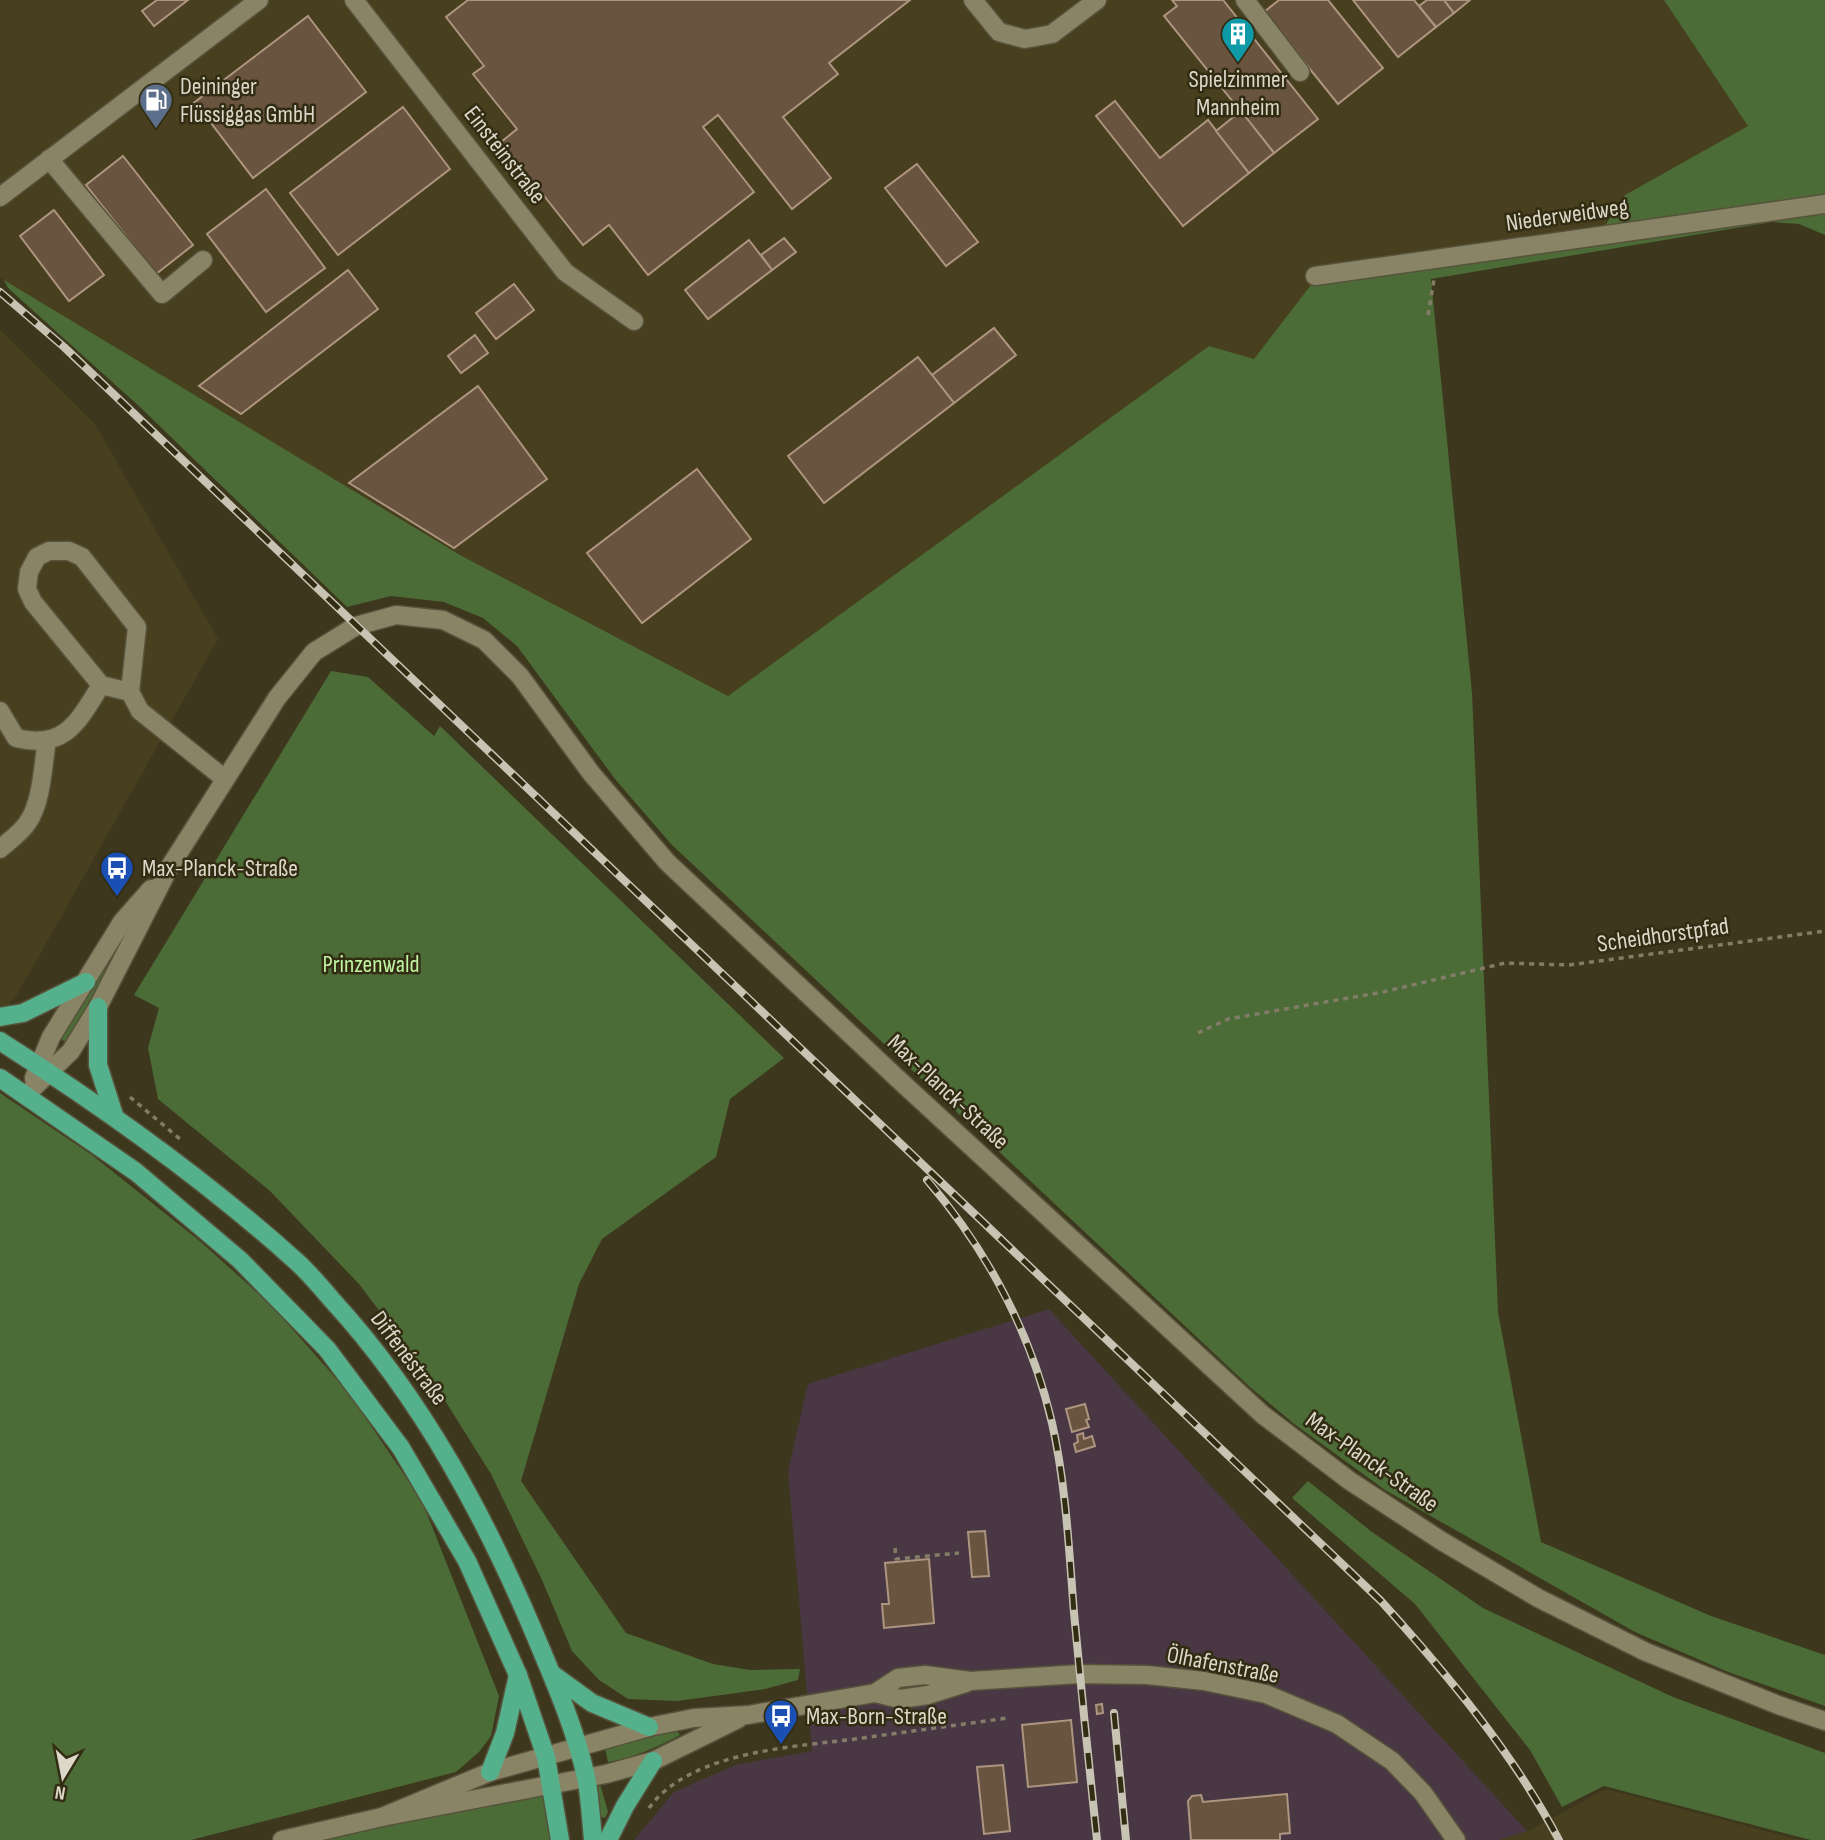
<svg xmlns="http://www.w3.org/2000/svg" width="1825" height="1840" font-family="'Sofia Sans Condensed',sans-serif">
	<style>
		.commercial { fill: #493844 }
		.built { fill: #473f1d }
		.green { fill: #4c6c37 }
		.building { fill: #695440; stroke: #ad9580; stroke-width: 2 }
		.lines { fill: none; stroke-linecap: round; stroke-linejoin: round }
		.minor-casing { stroke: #57523b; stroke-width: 21 }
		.major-casing { stroke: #57523b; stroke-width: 21 }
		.path { stroke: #827d68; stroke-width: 3.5; stroke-dasharray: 5 5; stroke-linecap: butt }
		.minor { stroke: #8a8467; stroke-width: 18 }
		.major { stroke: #55b08c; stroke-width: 18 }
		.rail-casing { stroke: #c8c4b4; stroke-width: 8 }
		.rail { stroke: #322c13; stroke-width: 5; stroke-dasharray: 16; stroke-linecap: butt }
		.labels { text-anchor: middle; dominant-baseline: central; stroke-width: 5; stroke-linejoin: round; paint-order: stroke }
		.poi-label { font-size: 24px; fill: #dbd8c9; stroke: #322c13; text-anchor: start }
		.street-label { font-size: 24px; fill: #dbd8c9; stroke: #322c13 }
		.park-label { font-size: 24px; fill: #c1f4a1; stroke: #322c13 }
	</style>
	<rect width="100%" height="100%" fill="#3d371d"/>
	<polygon class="commercial" points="1049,1309 1527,1831 1500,1840 634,1840 674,1792 735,1765 812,1751 788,1471 808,1384"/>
	<g class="built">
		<polygon points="0,0 1664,0 1749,126 1625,195 1604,227 1324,268 1254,360 1209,346 728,696 460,555 0,278"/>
		<polygon points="0,330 95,424 218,639 18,993 0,1015"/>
		<polygon points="1606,1789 1800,1840 1500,1840 1528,1831"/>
	</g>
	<g class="green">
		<polygon points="1664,0 1825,0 1825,235 1799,224 1772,222 1431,279 1472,693 1498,1312 1541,1542 1711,1616 1825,1655 1825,1706 1728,1672 1635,1632 1385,1490 1293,1423 1251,1388 671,844 615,779 517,646 483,618 444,602 391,596 347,607 141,408 8,288 4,280 460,555 728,696 1209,346 1254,359 1324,268 1604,227 1625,195 1748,126"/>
		<polygon points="331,671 368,677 434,736 440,726 784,1058 730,1099 716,1157 602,1239 579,1284 521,1481 626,1633 713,1664 750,1670 800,1669 798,1680 765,1689 677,1701 628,1699 599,1680 572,1651 542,1580 491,1474 434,1383 359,1284 270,1191 158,1099 148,1048 159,1008 134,995"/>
		<polygon points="124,935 129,938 65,1042 59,1037"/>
		<polygon points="0,1093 92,1155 201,1242 272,1306 348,1392 422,1501 499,1696 491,1736 479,1752 456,1772 191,1840 0,1840"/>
		<polygon points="1308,1481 1372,1532 1483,1608 1673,1697 1825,1753 1825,1840 1811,1840 1604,1786 1562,1807 1530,1750 1415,1604 1292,1498"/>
		<path d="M677,1731l3,4c-23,12 -46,23 -72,27l-3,-14 45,-13z"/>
		<polygon points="550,1783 560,1840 282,1840"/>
		<polygon points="600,1784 608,1812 605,1818 601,1817 594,1788"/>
	</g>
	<g class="building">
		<polygon points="157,0 188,0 154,26 142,11"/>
		<polygon points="468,0 910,0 829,63 838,74 783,117 831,178 792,209 718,115 703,127 754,192 648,275 609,225 583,245 541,192 534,197 495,147 517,129 473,74 484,66 446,17"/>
		<polygon points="1172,0 1223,0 1318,119 1274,153 1164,16 1177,6"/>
		<polygon points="1279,0 1328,0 1383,68 1338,104 1264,12"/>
		<polygon points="1353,0 1414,0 1436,27 1398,57"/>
		<polygon points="1427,0 1444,0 1454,13 1436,27 1419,6"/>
		<polygon points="1444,0 1470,0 1454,13"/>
		<polygon points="308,16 366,92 253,178 204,114 200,117 191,105"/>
		<polygon points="1115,101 1160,158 1208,120 1249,173 1183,226 1096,116"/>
		<polygon points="403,107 450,169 338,255 290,193"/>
		<polygon points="1241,111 1274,153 1249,173 1216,131"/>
		<polygon points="123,156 193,245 156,274 86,185"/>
		<polygon points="917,164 978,242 946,266 885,188"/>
		<polygon points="266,189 325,268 266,312 207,234"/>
		<polygon points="54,210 104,275 69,301 20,236"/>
		<polygon points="784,238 796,252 772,270 761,255"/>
		<polygon points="749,240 772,270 708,319 685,290"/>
		<polygon points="348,270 378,309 241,414 199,386"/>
		<polygon points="514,284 534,310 496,339 476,313"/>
		<polygon points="994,328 1016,355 954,403 932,375"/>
		<polygon points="475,335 488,353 461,373 448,356"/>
		<polygon points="918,357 954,403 824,503 788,456"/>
		<polygon points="478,386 547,479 454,548 349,483"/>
		<polygon points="697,469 751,539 642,623 587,553"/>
		<polygon points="1085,1404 1089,1419 1086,1420 1089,1427 1072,1432 1066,1409"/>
		<polygon points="1083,1433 1084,1439 1092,1436 1095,1446 1076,1452 1074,1444 1078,1442 1077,1435"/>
		<polygon points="985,1531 989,1576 972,1577 968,1532"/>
		<polygon points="929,1559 934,1623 884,1628 882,1604 889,1604 885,1563"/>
		<polygon points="1102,1704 1103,1713 1097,1714 1096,1705"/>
		<polygon points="1071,1720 1077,1782 1028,1787 1022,1725"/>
		<polygon points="1003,1765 1010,1831 984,1834 977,1767"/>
		<polygon points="1287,1794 1290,1833 1280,1834 1280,1840 1191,1840 1188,1801 1192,1796 1201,1795 1203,1802"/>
	</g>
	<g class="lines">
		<g class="minor-casing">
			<g id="minor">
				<polyline points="354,0 565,272 634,321"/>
				<polyline points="973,0 999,32 1025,39 1052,34 1097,0"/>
				<polyline points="1245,0 1300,72"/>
				<polyline points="49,159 162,294 203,260"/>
				<polyline points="0,197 259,0"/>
				<polyline points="1315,276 1825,204"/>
				<polyline points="130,692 101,685 33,602 27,589 29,572 37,557 49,551 69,551 82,557 137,627 130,692 140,711 225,779"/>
				<path d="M0,711l16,27c49,12 62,-16 85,-53"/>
				<path d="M0,849c10,-9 21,-16 28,-27 14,-20 15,-58 19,-82"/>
				<polyline points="34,1078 51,1037 122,922 151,889"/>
				<polyline points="26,1095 71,1051 98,1007 169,868 277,698 314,652 356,626 396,615 443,620 484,640 520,676 591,773 667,862 898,1079 1263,1415 1350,1481 1440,1540 1538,1598 1646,1652 1778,1705 1825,1721"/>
				<polyline points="875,1693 898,1678 925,1675 970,1681 1080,1674 1147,1675 1204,1681 1266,1694 1337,1724 1392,1761 1423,1793 1456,1840"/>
				<polyline points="382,1817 490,1772 649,1727 694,1718 748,1715 875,1693 900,1699 928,1695 966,1683"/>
				<polyline points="282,1840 382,1817 606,1774 653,1761 738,1719"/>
			</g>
		</g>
		<g class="major-casing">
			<g id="major">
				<polyline points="98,1007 98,1065 114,1115"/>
				<polyline points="0,1017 23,1013 86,982"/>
				<path d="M0,1041c104,66 205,138 297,221 12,11 24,25 35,38 91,99 155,220 206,342 18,43 38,89 48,135 4,20 5,42 7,63"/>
				<polyline points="0,1078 136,1172 240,1260 327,1349 401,1448 467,1561 518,1675 546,1757 560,1840"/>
				<polyline points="552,1674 592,1703 649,1727"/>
				<polyline points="490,1772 505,1733 518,1675"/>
				<polyline points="608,1840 625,1806 653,1761"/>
			</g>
		</g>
		<g class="path">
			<polyline points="1428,315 1434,280"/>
			<polyline points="1198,1033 1228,1019 1383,992 1505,963 1569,965 1825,931"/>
			<polyline points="130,1097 180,1139"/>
			<polyline points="895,1548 896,1559 959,1553"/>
			<path d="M649,1808c42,-58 148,-61 214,-70 48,-7 96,-13 144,-20"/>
		</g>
		<use href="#minor" class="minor"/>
		<use href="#major" class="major"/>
		<g class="rail-casing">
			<g id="rail">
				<path d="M0,292l64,55 1317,1254c66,73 132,152 178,239"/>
				<path d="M927,1180c60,70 104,153 125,243 14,62 17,127 22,190 7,76 15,151 23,227"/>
				<polyline points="1114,1713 1126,1840"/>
			</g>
		</g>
		<use href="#rail" class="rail"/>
	</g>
	<defs>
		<g id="building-pin" transform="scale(1.75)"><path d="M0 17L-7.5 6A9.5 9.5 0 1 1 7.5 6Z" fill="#0f9aa8" stroke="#322c13"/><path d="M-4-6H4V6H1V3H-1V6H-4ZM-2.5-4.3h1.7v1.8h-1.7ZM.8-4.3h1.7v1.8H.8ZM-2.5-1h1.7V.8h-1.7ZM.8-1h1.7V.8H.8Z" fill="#fff"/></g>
		<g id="fuel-pin" transform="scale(1.75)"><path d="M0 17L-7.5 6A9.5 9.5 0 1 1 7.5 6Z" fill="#5c6f8a" stroke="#322c13"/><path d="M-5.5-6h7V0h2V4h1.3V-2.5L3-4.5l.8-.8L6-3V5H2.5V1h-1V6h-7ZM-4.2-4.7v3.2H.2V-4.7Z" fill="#fff"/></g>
		<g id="bus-pin" transform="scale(1.75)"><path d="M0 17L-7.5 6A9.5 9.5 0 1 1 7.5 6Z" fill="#1a4fb4" stroke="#322c13"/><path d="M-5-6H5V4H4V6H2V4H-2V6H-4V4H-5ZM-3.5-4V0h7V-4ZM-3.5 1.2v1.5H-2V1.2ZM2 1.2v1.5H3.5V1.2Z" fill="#fff"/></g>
	</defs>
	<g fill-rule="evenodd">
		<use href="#building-pin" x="1238" y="34"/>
		<use href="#fuel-pin" x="156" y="100"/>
		<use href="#bus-pin" x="117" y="868"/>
		<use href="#bus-pin" x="781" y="1716"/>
	</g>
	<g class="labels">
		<g class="poi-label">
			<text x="1238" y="79" text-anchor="middle">Spielzimmer<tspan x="1238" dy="28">Mannheim</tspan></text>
			<text x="180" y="86">Deininger<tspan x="180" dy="28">Flüssiggas GmbH</tspan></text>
			<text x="142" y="868">Max-Planck-Straße</text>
			<text x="806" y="1716">Max-Born-Straße</text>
		</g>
		<g class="street-label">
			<text transform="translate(505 155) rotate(52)">Einsteinstraße</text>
			<text transform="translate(1567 215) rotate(-8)">Niederweidweg</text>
			<text transform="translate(1663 935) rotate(-8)">Scheidhorstpfad</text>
			<text transform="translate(948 1092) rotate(43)">Max-Planck-Straße</text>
			<text transform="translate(409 1358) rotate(53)">Diffenéstraße</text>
			<text transform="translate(1372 1462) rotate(35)">Max-Planck-Straße</text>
			<text transform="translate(1223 1665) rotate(11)">Ölhafenstraße</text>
		</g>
		<g class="park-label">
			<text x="371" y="964">Prinzenwald</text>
		</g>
	</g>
	<g transform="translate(63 1777) rotate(190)" stroke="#322c13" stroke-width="5" paint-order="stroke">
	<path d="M0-5L12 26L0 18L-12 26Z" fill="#dbd8c9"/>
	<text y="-10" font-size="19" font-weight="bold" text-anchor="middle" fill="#dbd8c9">N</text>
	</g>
</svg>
